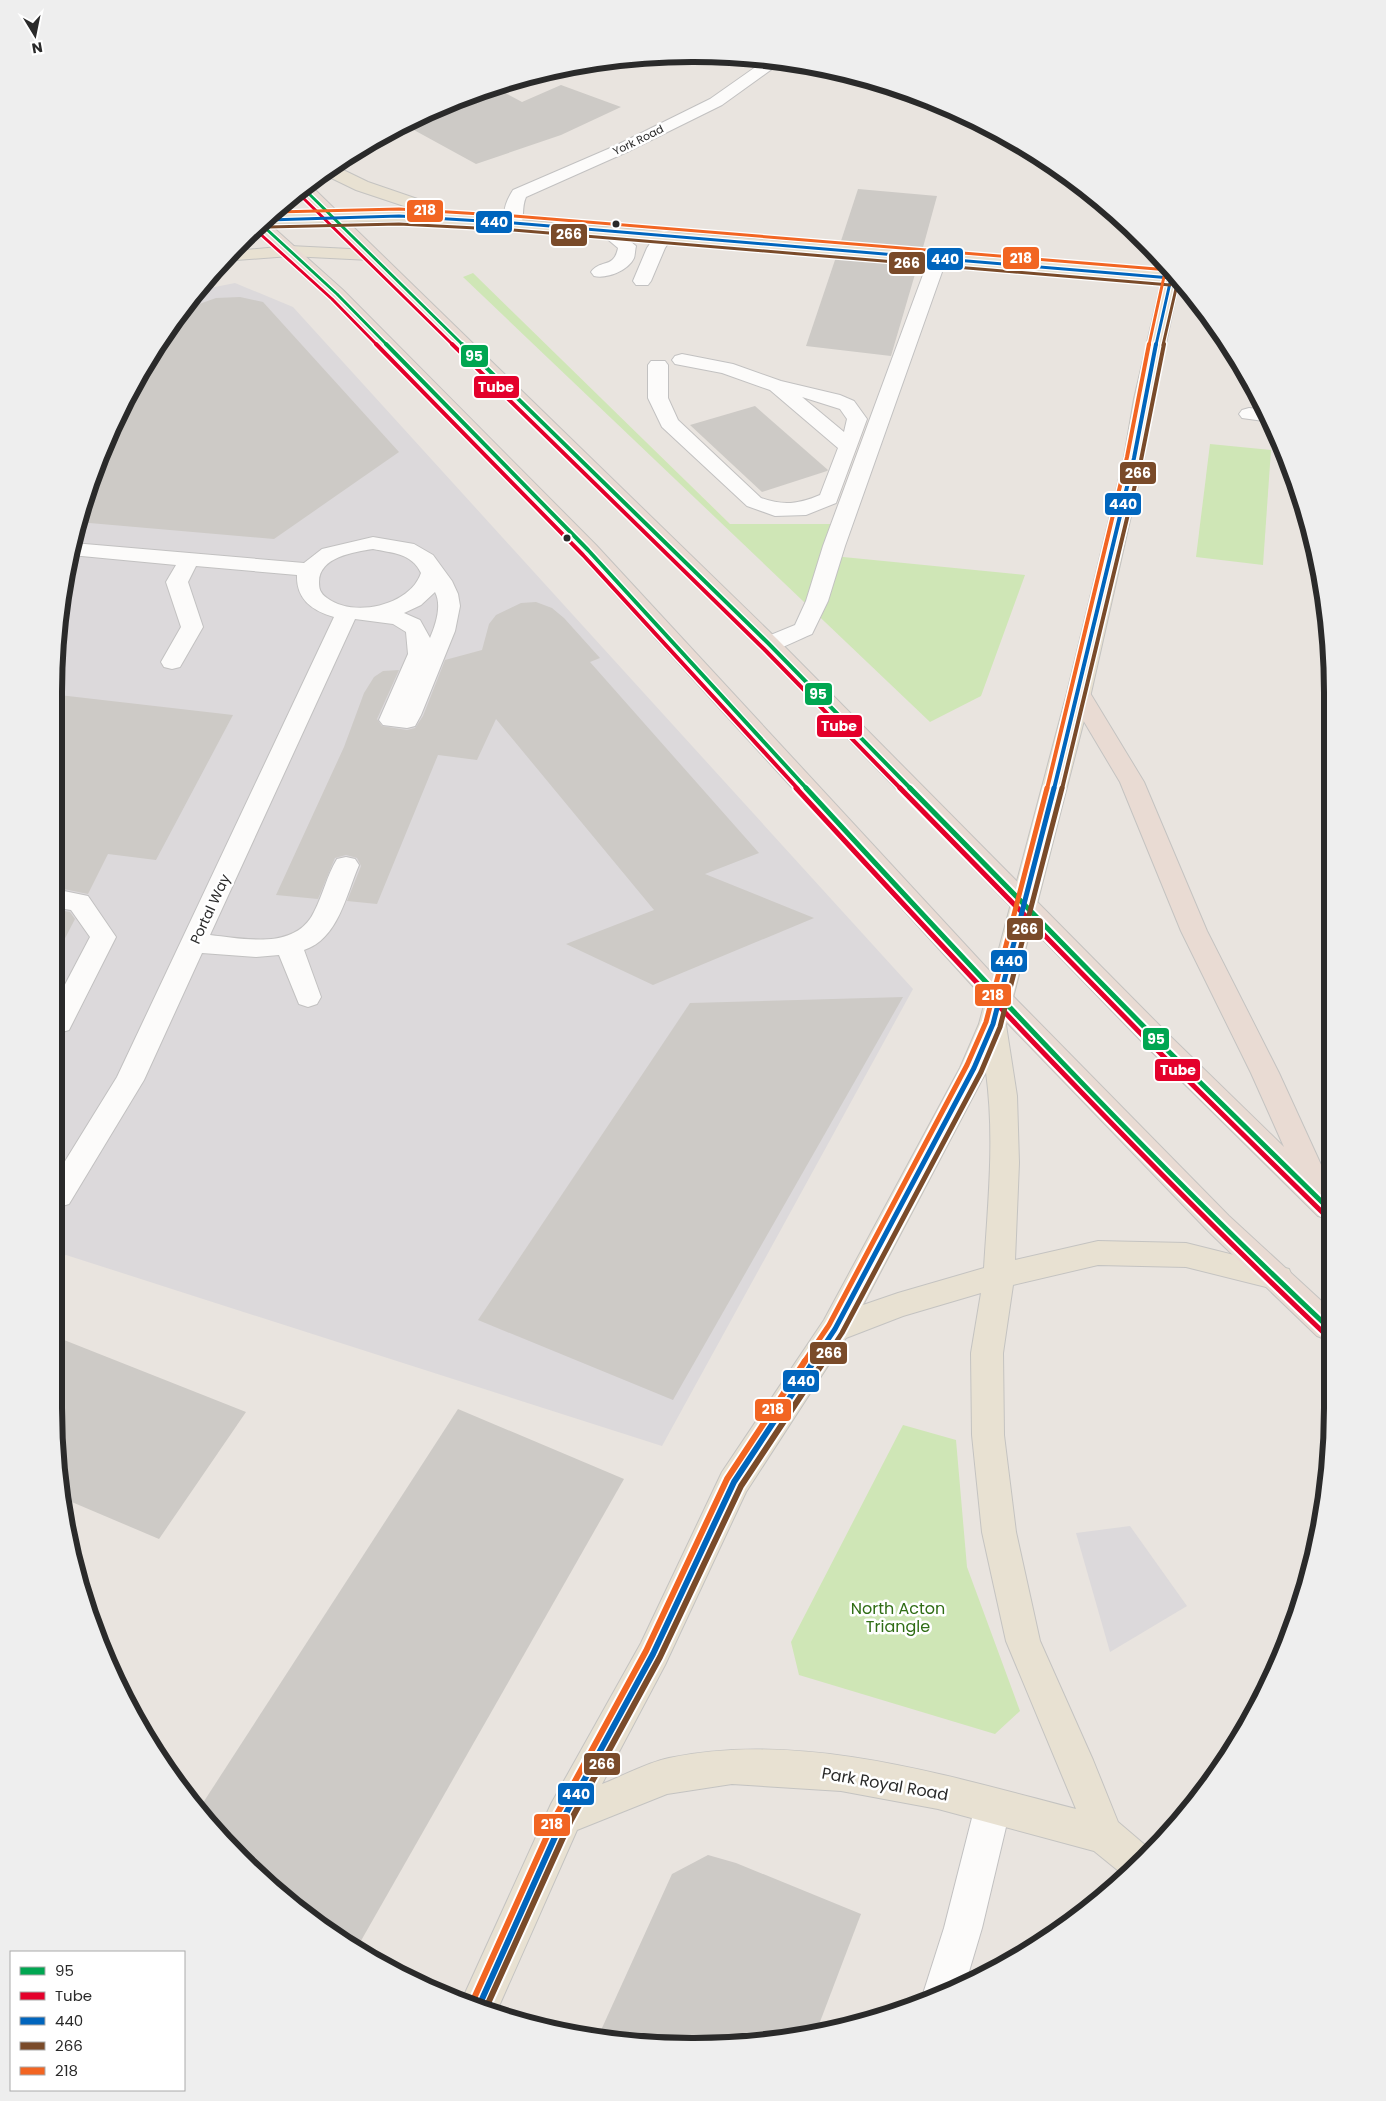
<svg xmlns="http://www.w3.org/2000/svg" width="1386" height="2101" font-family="Poppins,sans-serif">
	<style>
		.industrial { fill: #dcd9db }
		.green { fill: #cfe6b6 }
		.building { fill: #cdcac6 }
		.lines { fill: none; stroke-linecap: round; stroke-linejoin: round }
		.minor-casing { stroke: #c2c1c1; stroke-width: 2 }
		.major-casing { stroke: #c4c3c1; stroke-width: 2 }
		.highway-casing { stroke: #c4c3c1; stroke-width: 2 }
		.minor { fill: #fcfbfa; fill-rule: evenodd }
		.major { fill: #e8e1d2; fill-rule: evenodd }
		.highway { fill: #e9dbd3; fill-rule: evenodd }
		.bus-1-far2-casing { stroke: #fff; stroke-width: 5.5 }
		.bus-1-far1-casing { stroke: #fff; stroke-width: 7 }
		.bus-1-casing { stroke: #fff; stroke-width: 9 }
		.bus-2-far2-casing { stroke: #fff; stroke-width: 5.5 }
		.bus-2-far1-casing { stroke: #fff; stroke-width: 7 }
		.bus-2-casing { stroke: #fff; stroke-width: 9 }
		.bus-3-far3-casing { stroke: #fff; stroke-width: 5.5 }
		.bus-3-far2-casing { stroke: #fff; stroke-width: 7 }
		.bus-3-far1-casing { stroke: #fff; stroke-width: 9 }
		.bus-3-casing { stroke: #fff; stroke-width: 10 }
		.bus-4-far3-casing { stroke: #fff; stroke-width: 5.5 }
		.bus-4-far2-casing { stroke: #fff; stroke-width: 7 }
		.bus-4-far1-casing { stroke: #fff; stroke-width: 9 }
		.bus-4-casing { stroke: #fff; stroke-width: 10 }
		.bus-5-far3-casing { stroke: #fff; stroke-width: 5.5 }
		.bus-5-far2-casing { stroke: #fff; stroke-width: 7 }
		.bus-5-far1-casing { stroke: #fff; stroke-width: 9 }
		.bus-5-casing { stroke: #fff; stroke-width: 10 }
		.bus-1-far2 { stroke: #00a651; stroke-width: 3 }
		.bus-1-far1 { stroke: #00a651; stroke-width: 4 }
		.bus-1 { stroke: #00a651; stroke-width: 5 }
		.bus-2-far2 { stroke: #e4002b; stroke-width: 3 }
		.bus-2-far1 { stroke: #e4002b; stroke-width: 4 }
		.bus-2 { stroke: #e4002b; stroke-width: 5 }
		.bus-3-far3 { stroke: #0065bd; stroke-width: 3 }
		.bus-3-far2 { stroke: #0065bd; stroke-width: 4 }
		.bus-3-far1 { stroke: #0065bd; stroke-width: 5 }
		.bus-3 { stroke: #0065bd; stroke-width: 6 }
		.bus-4-far3 { stroke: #7a4b2a; stroke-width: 3 }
		.bus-4-far2 { stroke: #7a4b2a; stroke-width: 4 }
		.bus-4-far1 { stroke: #7a4b2a; stroke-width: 5 }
		.bus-4 { stroke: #7a4b2a; stroke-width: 6 }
		.bus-5-far3 { stroke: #f26522; stroke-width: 3 }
		.bus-5-far2 { stroke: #f26522; stroke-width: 4 }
		.bus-5-far1 { stroke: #f26522; stroke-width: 5 }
		.bus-5 { stroke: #f26522; stroke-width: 6 }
		.bus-dot { fill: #2a2a2a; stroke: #fff; stroke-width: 2 }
		.labels { text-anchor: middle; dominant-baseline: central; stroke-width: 5; stroke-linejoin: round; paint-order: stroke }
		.far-street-label { font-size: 11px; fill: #2a2a2a; stroke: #fff }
		.street-label { font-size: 14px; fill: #2a2a2a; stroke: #fff }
		.near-park-label { font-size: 16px; fill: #306d15; stroke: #fff }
		.near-street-label { font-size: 16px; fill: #2a2a2a; stroke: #fff }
		.rim { fill: none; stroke: #2a2a2a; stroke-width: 6 }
		.line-badge { stroke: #fff; stroke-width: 2 }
		.badge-label { font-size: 14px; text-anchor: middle; font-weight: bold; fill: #fff }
	</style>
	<rect width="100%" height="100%" fill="#e9e4df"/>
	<g class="industrial">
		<polygon points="235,283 293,307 913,989 662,1446 66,1255 59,1257 59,609 76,527 120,411 200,290"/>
		<polygon points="1130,1526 1187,1606 1110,1652 1076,1533"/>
	</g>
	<g class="green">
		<polygon points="473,273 730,524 830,524 833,556 1025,575 981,696 930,722 463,277"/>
		<polygon points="1210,444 1271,450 1263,565 1196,557"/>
		<polygon points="903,1425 956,1440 967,1567 1020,1711 995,1734 799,1675 791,1642"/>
	</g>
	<g class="building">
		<polygon points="561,85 621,107 561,135 476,164 403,124 462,100 498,89 522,102"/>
		<polygon points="858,189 937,196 922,251 840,244"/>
		<polygon points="836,257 918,264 891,356 806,346"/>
		<polygon points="240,297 263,302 399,452 274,539 78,522 120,411 188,308 216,298"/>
		<polygon points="755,406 828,470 827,471 762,492 690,425"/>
		<polygon points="536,602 552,608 564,618 600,658 590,662 759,853 705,874 814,918 653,985 566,944 654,910 496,719 477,760 438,755 377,904 347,901 361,866 357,858 346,855 335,858 318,899 276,895 344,747 364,693 374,677 383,671 399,670 377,719 382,726 407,730 415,728 423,716 445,660 482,650 489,624 496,615 521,603"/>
		<polygon points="59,695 233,715 156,860 108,854 88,894 59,888"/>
		<polygon points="59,910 70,912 75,919 59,950"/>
		<polygon points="903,997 673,1400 478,1320 690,1003"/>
		<polygon points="59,1338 246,1412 159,1539 60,1497"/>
		<polygon points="458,1409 624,1479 358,1946 304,1915 241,1860 199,1809"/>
		<polygon points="708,1855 736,1863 861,1914 815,2035 651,2046 597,2039 672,1874"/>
	</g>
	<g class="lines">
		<g class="minor-casing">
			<g id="minor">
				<path d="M767,59l16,2 -61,44 -95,47 -101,45c-5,11 -1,22 -6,30h-12c-8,-12 -2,-26 5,-37l102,-44 95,-47z"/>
				<path d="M608,227l6,1 22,18c-1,4 -1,9 -2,12 -6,13 -28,21 -40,18l-3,-4c9,-13 23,-3 27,-24l-19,-16 3,-4z"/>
				<polygon points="664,231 670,232 673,236 665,248 651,281 648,285 636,285 633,281 647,248 658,232"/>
				<path d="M941,254l6,1 3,4 -8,13 -97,274 -17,55 -16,33c-16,6 -34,19 -51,15l-3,-5 3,-5 34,-14 11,-24 17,-55 101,-274 11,-17z"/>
				<path d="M682,354l51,10 48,17 59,14 14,6 13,18 -31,84 -30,12 -31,1 -28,-10 -85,-79 -14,-29v-33l3,-4h14l3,4v33l10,22 83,78c22,8 38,6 59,-3l18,-47 -68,-58 -48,-17 -47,-9 -3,-4 3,-4zM802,397l38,12 7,10 -3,13z"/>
				<polygon points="1249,408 1266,410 1271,422 1242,418 1239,414 1242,410"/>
				<path d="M373,537l41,7 19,11 19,26 6,13 2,12 -5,25 -34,84 -6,11 -8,2 -24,-3 -4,-5 29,-66 -2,-22 -13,-8 -38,-5 -145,316c35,4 86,15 104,-23 9,-17 13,-37 23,-53l9,-2 9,2 4,6c-13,30 -21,74 -55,85l17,47 -4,7 -9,3 -9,-3 -20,-49 -23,2 -54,-4 -58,127 -75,124 -10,3v-36l58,-94 217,-460c-22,-6 -38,-18 -37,-42l-101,-9 -8,16 15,45 -23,40 -8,2 -8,-2 -3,-5 20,-35 -15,-45 10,-17 -105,-10 2,-12 231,20 18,-14zM373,549c19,4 39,4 48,24 -11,33 -68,45 -94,25 -7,-5 -8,-9 -8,-16 0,-25 35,-30 54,-33zM435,592c7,13 1,32 -5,46l-10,-18 -16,-7 17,-8z"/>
				<polygon points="59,890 88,896 116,937 69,1030 59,1033 59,996 90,937 71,910 59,908"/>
				<polygon points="993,1788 1006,1793 1011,1806 982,1928 965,1985 925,2003 922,1997 944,1928 975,1806 980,1793"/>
			</g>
		</g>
		<g class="major-casing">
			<g id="major">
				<path d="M335,166l33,16 67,23 3,4 -4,4 730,59 4,-2 11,12 -25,117 -10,59 -53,235 -85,332 11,71 2,67 -4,97 83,-19 88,2 92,23 11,3 4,9 -4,9 -11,3 -92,-23 -88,-2 -85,20 -10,68 1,82 12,97 24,109 53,119 25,62 34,29 -26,26 -32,-26 -156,-42 -97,-18 -109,-7 -65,10 -90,36 -81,183 -35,-11 90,-198 90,-161 81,-171 102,-152 136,-252 19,-44 88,-331 57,-235 10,-59 27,-116 -647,-55 -115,-7 -136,3 10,-9 126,-4 23,1 -66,-22 -33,-16zM986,1072c9,65 2,131 -2,196l-86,25 -35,12zM981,1293l-10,60 1,82 10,97 24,109 70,168c-128,-33 -275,-79 -407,-51 -23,5 -46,18 -67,26l63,-119 81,-173 100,-154 57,-22z"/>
				<polygon points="290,246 370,250 376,251 379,255 376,259 370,260 290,256 223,261 234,251"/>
			</g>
		</g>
		<g class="highway-casing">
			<g id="highway">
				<polygon points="308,183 777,639 1169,1035 1284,1147 1251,1073 1181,931 1120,782 1067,693 1071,688 1079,686 1087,688 1144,782 1207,931 1279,1073 1328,1180 1328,1219 1318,1216 1149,1049 761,649 297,192"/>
				<polygon points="266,221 343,290 596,545 1009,992 1229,1216 1328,1307 1327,1340 1317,1336 1209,1232 991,1006 580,555 331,298 257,230"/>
			</g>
		</g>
		<use href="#minor" class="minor"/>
		<use href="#major" class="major"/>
		<use href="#highway" class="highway"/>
		<g class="bus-1-far2-casing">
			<g id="bus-1-far2">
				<polyline points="302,187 463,345"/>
				<polyline points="262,225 337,294 387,345"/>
			</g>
		</g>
		<g class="bus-1-far1-casing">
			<g id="bus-1-far1">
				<polyline points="386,344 588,550 807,789"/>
				<polyline points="462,344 769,644 911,789"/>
			</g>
		</g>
		<g class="bus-1-casing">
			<g id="bus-1">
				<path d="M806,788c170,185 339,367 522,539"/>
				<polyline points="910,788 1159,1042 1328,1208"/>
			</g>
		</g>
		<g class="bus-2-far2-casing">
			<g id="bus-2-far2">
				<polyline points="297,192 453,345"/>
				<polyline points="257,231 332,299 377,345"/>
			</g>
		</g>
		<g class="bus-2-far1-casing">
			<g id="bus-2-far1">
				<polyline points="376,344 583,555 798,789"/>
				<polyline points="452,344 764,649 901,789"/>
			</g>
		</g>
		<g class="bus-2-casing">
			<g id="bus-2">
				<path d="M796,788c171,186 343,370 527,544"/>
				<polyline points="900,788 1154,1047 1323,1213"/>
			</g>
		</g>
		<g class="bus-3-far3-casing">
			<g id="bus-3-far3">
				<polyline points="268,220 399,216 514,223 1171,278"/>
				<polyline points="1156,345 1172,274"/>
			</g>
		</g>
		<g class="bus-3-far2-casing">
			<polyline id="bus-3-far2" points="1054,789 1134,458 1156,344"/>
		</g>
		<g class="bus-3-far1-casing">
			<polyline id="bus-3-far1" points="813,1362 835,1329 974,1068 993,1024 1054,788"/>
		</g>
		<g class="bus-3-casing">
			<polyline id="bus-3" points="478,2008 564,1817 653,1654 734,1482 814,1361"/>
		</g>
		<g class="bus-4-far3-casing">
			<g id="bus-4-far3">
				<polyline points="268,227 399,224 513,230 1170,285"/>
				<polyline points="1163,345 1178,280"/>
			</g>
		</g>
		<g class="bus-4-far2-casing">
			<polyline id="bus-4-far2" points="1062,789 1141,460 1164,344"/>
		</g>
		<g class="bus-4-far1-casing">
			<polyline id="bus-4-far1" points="823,1362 842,1333 981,1072 1000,1027 1062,788"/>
		</g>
		<g class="bus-4-casing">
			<polyline id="bus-4" points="485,2010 571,1820 660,1657 741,1486 824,1361"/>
		</g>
		<g class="bus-5-far3-casing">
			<g id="bus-5-far3">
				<polyline points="276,212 399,209 514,216 1169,270"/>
				<polyline points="1149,345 1165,272"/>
			</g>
		</g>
		<g class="bus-5-far2-casing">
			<polyline id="bus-5-far2" points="1047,789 1127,457 1149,344"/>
		</g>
		<g class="bus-5-far1-casing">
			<polyline id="bus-5-far1" points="804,1362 829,1325 967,1065 986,1022 1047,788"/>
		</g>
		<g class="bus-5-casing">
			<polyline id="bus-5" points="471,2005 557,1814 646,1651 727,1479 805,1361"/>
		</g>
		<use href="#bus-1-far2" class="bus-1-far2"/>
		<use href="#bus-1-far1" class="bus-1-far1"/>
		<use href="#bus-1" class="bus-1"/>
		<use href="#bus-2-far2" class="bus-2-far2"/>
		<use href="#bus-2-far1" class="bus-2-far1"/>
		<use href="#bus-2" class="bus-2"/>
		<use href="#bus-3-far3" class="bus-3-far3"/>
		<use href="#bus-3-far2" class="bus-3-far2"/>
		<use href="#bus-3-far1" class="bus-3-far1"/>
		<use href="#bus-3" class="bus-3"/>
		<use href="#bus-4-far3" class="bus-4-far3"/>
		<use href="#bus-4-far2" class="bus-4-far2"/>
		<use href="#bus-4-far1" class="bus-4-far1"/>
		<use href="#bus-4" class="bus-4"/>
		<use href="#bus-5-far3" class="bus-5-far3"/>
		<use href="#bus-5-far2" class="bus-5-far2"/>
		<use href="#bus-5-far1" class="bus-5-far1"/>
		<use href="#bus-5" class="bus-5"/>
	</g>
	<g class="bus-dot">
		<circle cx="616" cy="224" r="4.5"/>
		<circle cx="567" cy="538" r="4.5"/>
	</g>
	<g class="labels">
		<g class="far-street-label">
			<text transform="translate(638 140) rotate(-26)">York Road</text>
		</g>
		<g class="street-label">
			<text transform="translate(210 909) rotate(-65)">Portal Way</text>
		</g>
		<g class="near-park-label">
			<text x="898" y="1608">North Acton<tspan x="898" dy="18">Triangle</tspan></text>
		</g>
		<g class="near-street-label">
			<text transform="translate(885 1784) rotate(10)">Park Royal Road</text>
		</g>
	</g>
	<path d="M0 0H1386V2101H0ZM692 62H694A630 630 0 0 1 1324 692V1408A630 630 0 0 1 694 2038H692A630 630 0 0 1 62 1408V692A630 630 0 0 1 692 62Z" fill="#eee" fill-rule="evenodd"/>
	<path class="rim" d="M692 62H694A630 630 0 0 1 1324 692V1408A630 630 0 0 1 694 2038H692A630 630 0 0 1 62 1408V692A630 630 0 0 1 692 62Z"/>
	<g class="line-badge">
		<rect x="406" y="199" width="38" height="24" rx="5" fill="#f26522"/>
		<rect x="475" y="210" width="38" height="24" rx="5" fill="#0065bd"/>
		<rect x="550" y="223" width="38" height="24" rx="5" fill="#7a4b2a"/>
		<rect x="1002" y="246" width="38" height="24" rx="5" fill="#f26522"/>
		<rect x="926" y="247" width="38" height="24" rx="5" fill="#0065bd"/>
		<rect x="888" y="251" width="38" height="24" rx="5" fill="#7a4b2a"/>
		<rect x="460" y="344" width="29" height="24" rx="5" fill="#00a651"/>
		<rect x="473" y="375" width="47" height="24" rx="5" fill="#e4002b"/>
		<rect x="1119" y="461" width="38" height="24" rx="5" fill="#7a4b2a"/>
		<rect x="1104" y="492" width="38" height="24" rx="5" fill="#0065bd"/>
		<rect x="804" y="682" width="29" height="24" rx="5" fill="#00a651"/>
		<rect x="816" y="714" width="47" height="24" rx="5" fill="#e4002b"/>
		<rect x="1006" y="917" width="38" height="24" rx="5" fill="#7a4b2a"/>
		<rect x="990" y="949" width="38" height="24" rx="5" fill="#0065bd"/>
		<rect x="974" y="983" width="38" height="24" rx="5" fill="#f26522"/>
		<rect x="1142" y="1027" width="28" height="24" rx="5" fill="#00a651"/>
		<rect x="1154" y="1058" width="47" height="24" rx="5" fill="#e4002b"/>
		<rect x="809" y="1341" width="39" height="24" rx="5" fill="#7a4b2a"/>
		<rect x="782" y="1369" width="38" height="24" rx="5" fill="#0065bd"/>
		<rect x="754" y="1398" width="38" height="24" rx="5" fill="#f26522"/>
		<rect x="583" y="1752" width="38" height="24" rx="5" fill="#7a4b2a"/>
		<rect x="557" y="1782" width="38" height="24" rx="5" fill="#0065bd"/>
		<rect x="533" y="1813" width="38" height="24" rx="5" fill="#f26522"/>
	</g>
	<g class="badge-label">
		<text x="425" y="215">218</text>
		<text x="494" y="227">440</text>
		<text x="569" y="239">266</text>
		<text x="1021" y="263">218</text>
		<text x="945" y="264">440</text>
		<text x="907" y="268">266</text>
		<text x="474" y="361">95</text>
		<text x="496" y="392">Tube</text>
		<text x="1138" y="478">266</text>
		<text x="1123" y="509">440</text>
		<text x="818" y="699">95</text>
		<text x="839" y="731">Tube</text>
		<text x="1025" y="934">266</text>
		<text x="1009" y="966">440</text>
		<text x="993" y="1000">218</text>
		<text x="1156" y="1044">95</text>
		<text x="1178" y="1075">Tube</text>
		<text x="829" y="1358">266</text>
		<text x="801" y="1386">440</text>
		<text x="773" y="1414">218</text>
		<text x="602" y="1769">266</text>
		<text x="576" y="1799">440</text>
		<text x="552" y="1829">218</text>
	</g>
	<rect x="10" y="1951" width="175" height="140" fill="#ffffff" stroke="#aaaaaa"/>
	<rect x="20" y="1967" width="25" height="8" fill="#00a651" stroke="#aaaaaa"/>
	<text x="55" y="1976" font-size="15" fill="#2a2a2a">95</text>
	<rect x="20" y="1992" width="25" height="8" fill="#e4002b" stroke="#aaaaaa"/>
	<text x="55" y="2001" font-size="15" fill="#2a2a2a">Tube</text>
	<rect x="20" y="2017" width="25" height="8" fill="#0065bd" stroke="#aaaaaa"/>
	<text x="55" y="2026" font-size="15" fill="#2a2a2a">440</text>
	<rect x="20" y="2042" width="25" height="8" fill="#7a4b2a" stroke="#aaaaaa"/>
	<text x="55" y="2051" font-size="15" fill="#2a2a2a">266</text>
	<rect x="20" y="2067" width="25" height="8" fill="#f26522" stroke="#aaaaaa"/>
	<text x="55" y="2076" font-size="15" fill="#2a2a2a">218</text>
	<g transform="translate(35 35) rotate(170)" stroke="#ffffff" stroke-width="4" paint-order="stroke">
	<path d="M0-4L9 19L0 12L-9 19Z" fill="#2a2a2a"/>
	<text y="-8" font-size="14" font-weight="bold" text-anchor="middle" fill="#2a2a2a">N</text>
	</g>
</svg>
